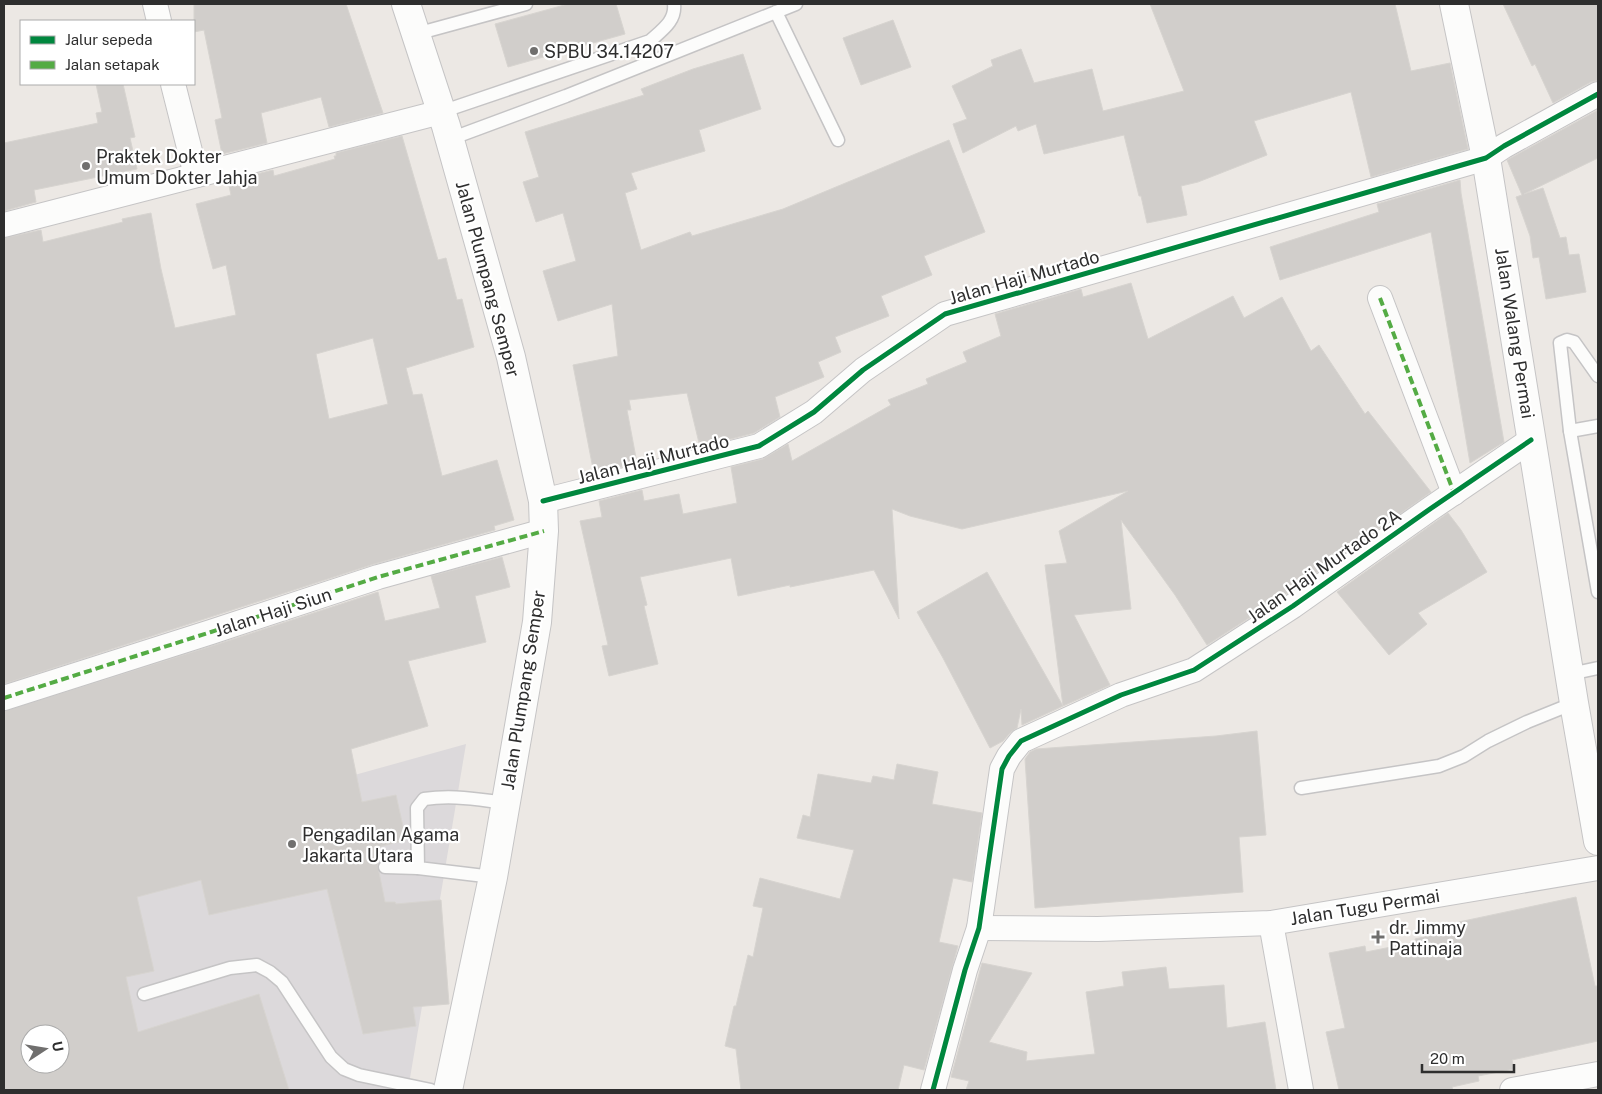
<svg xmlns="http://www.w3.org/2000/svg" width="1602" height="1094" font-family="'Public Sans',sans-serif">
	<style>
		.industrial { fill: #dcd9db; fill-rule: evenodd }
		.building { fill: #d1cecb; stroke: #d7d4d0; fill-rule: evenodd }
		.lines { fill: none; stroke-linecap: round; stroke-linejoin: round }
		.lane-casing { stroke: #c5c4c5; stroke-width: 15 }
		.street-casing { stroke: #c5c4c5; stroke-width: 26 }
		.secondary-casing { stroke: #c5c4c5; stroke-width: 30 }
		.lane { stroke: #fcfcfb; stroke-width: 12 }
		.street { stroke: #fcfcfb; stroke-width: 24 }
		.secondary { stroke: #fcfcfb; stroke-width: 28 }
		.quiet { stroke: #54ab44; stroke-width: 4; stroke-dasharray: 8 4; stroke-linecap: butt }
		.cycleway-casing { stroke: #fff; stroke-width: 8 }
		.cycleway { stroke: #00873e; stroke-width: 5 }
		.poi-dot { fill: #706f6e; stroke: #fff; stroke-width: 2 }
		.labels { text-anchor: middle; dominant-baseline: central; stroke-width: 4.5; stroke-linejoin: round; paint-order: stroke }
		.poi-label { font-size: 18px; fill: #2e2e2e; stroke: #fff; text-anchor: start }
		.street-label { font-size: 18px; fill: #2e2e2e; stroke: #fff }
	</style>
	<rect width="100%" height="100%" fill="#ece8e4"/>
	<path class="industrial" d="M466,744l-58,346h-404v-210l117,-40zM30,1034h30v30h-30z"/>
	<g class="building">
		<polygon points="194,4 346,4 383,113 329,127 321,97 261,113 267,143 222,154 215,120 222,118 204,30 194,32"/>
		<polygon points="568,4 616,4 625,34 508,67 495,24"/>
		<polygon points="1150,4 1395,4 1411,71 1450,63 1468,149 1371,177 1351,92 1254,121 1267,155 1198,182 1181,186 1187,215 1147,223 1141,196 1139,196 1124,135 1044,154 1036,124 1018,131 1016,126 963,153 953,124 967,119 952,86 993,66 991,60 1021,49 1034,83 1092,69 1103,111 1184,91"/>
		<polygon points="1503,4 1598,4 1598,80 1591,82 1553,103 1535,64 1532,66"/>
		<polygon points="893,20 911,67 861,85 843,38"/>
		<polygon points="743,54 761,109 699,130 705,151 631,173 637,189 625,193 641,250 690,232 692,236 783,209 949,140 985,232 924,256 932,275 881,296 889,316 835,337 841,352 818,362 824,377 775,397 780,417 754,433 700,447 687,393 629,400 631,410 627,410 637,463 594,474 573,365 618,356 612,304 558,321 543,271 576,261 563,213 536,222 523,182 539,177 525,132 644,95 641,89 693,69"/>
		<polygon points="96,84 123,84 135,137 130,138 137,169 34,190 36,202 4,211 4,143 98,123 96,113 102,112"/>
		<polygon points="1598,110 1598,158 1524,194 1543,188 1560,238 1566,237 1569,255 1579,254 1586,292 1546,299 1539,257 1533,258 1530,236 1516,197 1522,195 1507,160"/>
		<path d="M402,136l36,124 8,-2 11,42 5,-1 12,48 -68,21 7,27 9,-1 20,82 55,-16 17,60 -20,6 1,4 -121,34 -370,120v-446l37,-8 2,12 80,-20 -1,-3 29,-6 10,56 14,59 61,-13 -10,-50 -13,4 -17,-65 35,-9 -3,-14 45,-11 1,6 61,-17 -1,-3h2v-3zM373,338l15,66 -59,15 -13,-65z"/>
		<polygon points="1460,180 1461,193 1504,442 1470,463 1431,232 1280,280 1270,247 1379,212 1377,204"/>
		<polygon points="1131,283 1148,339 1233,296 1244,318 1282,297 1311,351 1319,345 1365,414 1368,411 1431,492 1285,595 1207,645 1175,595 1121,520 1131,609 1074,615 1110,685 1063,706 1045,565 1067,563 1059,531 1128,491 962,529 910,516 892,509 899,619 874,570 790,587 790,585 738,596 731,558 640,577 647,605 644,606 658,664 609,676 602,646 608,645 580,521 602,517 599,501 642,490 644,501 679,494 683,514 737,503 731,467 763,459 788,444 792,461 891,405 888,400 928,384 926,379 967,362 963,352 1001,336 995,314 1081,289 1083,297"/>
		<polygon points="1448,513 1461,530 1487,572 1418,613 1427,624 1389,655 1337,592"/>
		<path d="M502,557l8,30 -35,9 11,46 -78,19 20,65 -77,23 11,53 34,-7 10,45 -32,8 11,54h10l1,2 45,-4 8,104 -36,3 3,19 -53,8 -36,-145 -118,26 -8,-35 -64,17 17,74 -28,6 12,55 121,-38 30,96h-285v-379l211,-66 163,-53 7,29 55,-13 -9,-32zM30,1034h30v30h-30z"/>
		<polygon points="987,572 1063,706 1022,725 1021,709 1017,728 1011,732 1003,741 990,748 943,658 917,612"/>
		<polygon points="1257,731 1266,835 1239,837 1243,892 1035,908 1025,759 1030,752 1036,749 1216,736"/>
		<polygon points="897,764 938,772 932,804 982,813 972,882 953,878 939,942 958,946 924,1070 904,1065 898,1090 741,1090 736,1049 725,1046 734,1006 736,1006 748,955 753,957 763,908 753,906 760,878 840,899 854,850 797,838 803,815 810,817 818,774 871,783 873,776 894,780"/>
		<polygon points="1576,897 1595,986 1598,986 1598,1041 1512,1060 1514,1069 1478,1076 1479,1081 1452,1087 1453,1090 1339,1090 1326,1032 1345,1028 1329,953 1365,946 1366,952 1416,942 1415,939 1455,930 1454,923"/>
		<polygon points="982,963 1032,973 989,1042 1027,1052 1026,1061 1095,1054 1086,992 1124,986 1122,972 1166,967 1169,989 1224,985 1227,1028 1265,1022 1276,1090 966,1090 969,1081 951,1077"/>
	</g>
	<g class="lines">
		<g class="lane-casing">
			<g id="lane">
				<polyline points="776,12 838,140"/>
				<polyline points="416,34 526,4"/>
				<path d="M441,112l209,-71c12,-11 26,-20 24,-37"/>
				<polyline points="450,139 566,96 796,4"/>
				<polyline points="1598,376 1574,342 1567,340 1560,343 1570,431 1598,592"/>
				<polyline points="1570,431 1598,426"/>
				<polyline points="1570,674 1598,668"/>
				<polyline points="1301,788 1439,766 1464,756 1488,741 1527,722 1574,703"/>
				<polyline points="385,867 418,868"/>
				<path d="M493,877l-75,-9 -1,-60 7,-9c28,-4 54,0 82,4"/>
				<polyline points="144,994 230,968 257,965 270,972 282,982 331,1057 344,1069 359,1075 431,1090"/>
			</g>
		</g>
		<g class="street-casing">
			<g id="street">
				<polyline points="155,4 159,21"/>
				<polyline points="173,84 196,175"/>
				<polyline points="4,225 441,112"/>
				<polyline points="1380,298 1454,493"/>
				<polyline points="543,501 759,446 814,412 863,370 945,314 1486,158 1504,146 1598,94"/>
				<polyline points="4,698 211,632 378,577 544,531"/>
				<polyline points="1271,923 1301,1090"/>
				<polyline points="979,928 1098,929 1271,923 1598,868"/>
				<polyline points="933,1090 965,970 979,928 1002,769 1009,756 1021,741 1121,695 1194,670 1293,606 1430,509 1531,440"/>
				<polyline points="1512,1090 1598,1074"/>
			</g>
		</g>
		<g class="secondary-casing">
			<g id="secondary">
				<polyline points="406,4 446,126 511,357 543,501 544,531 537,622 493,877 448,1090"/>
				<polyline points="1454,4 1486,158 1574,703 1598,841"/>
			</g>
		</g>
		<use href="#lane" class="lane"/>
		<use href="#street" class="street"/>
		<use href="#secondary" class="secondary"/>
		<g class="quiet">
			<polyline points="1380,298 1454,493"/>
			<polyline points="4,698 211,632 378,577 544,531"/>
		</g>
		<g class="cycleway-casing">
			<g id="cycleway">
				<polyline points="543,501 759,446 814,412 863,370 945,314 1486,158 1504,146 1598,94"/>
				<polyline points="933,1090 965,970 979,928 1002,769 1009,756 1021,741 1121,695 1194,670 1293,606 1430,509 1531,440"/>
			</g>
		</g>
		<use href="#cycleway" class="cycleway"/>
	</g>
	<g class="poi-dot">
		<circle cx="534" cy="51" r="5"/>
		<circle cx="86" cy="166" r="5"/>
		<circle cx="292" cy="844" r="5"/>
		<path d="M1375.5 929.5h5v5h5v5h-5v5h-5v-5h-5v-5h5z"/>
	</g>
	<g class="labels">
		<g class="poi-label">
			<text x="544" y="51">SPBU 34.14207</text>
			<text x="96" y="156">Praktek Dokter<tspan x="96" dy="21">Umum Dokter Jahja</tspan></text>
			<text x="302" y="834">Pengadilan Agama<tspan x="302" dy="21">Jakarta Utara</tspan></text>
			<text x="1389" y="927">dr. Jimmy<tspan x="1389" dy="21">Pattinaja</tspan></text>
		</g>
		<g class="street-label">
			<text transform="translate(1024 277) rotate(-16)">Jalan Haji Murtado</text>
			<text transform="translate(488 279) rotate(75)">Jalan Plumpang Semper</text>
			<text transform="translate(1515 333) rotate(81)">Jalan Walang Permai</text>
			<text transform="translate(653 459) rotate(-14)">Jalan Haji Murtado</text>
			<text transform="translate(1324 566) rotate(-35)">Jalan Haji Murtado 2A</text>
			<text transform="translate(273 612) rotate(-18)">Jalan Haji Siun</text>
			<text transform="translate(523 690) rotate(-81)">Jalan Plumpang Semper</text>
			<text transform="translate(1365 907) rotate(-9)">Jalan Tugu Permai</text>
		</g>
	</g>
	<rect width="1602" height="1094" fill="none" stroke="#2e2e2e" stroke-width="10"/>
	<rect x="20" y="20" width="175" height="65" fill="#ffffff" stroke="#ababab"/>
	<rect x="30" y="36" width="25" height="8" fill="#00873e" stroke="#ababab"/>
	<text x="65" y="45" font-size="15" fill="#2e2e2e">Jalur sepeda</text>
	<rect x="30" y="61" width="25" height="8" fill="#54ab44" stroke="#ababab"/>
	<text x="65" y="70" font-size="15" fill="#2e2e2e">Jalan setapak</text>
	<g transform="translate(45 1049) rotate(78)"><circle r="24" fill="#ffffff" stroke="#ababab"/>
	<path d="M0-4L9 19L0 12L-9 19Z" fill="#706f6e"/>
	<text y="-8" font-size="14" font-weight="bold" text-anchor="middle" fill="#2e2e2e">U</text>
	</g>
	<path d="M1422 1064v8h92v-8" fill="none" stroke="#2e2e2e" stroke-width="2.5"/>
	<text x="1430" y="1064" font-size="15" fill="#2e2e2e" stroke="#ffffff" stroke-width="4" paint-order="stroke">20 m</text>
</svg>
